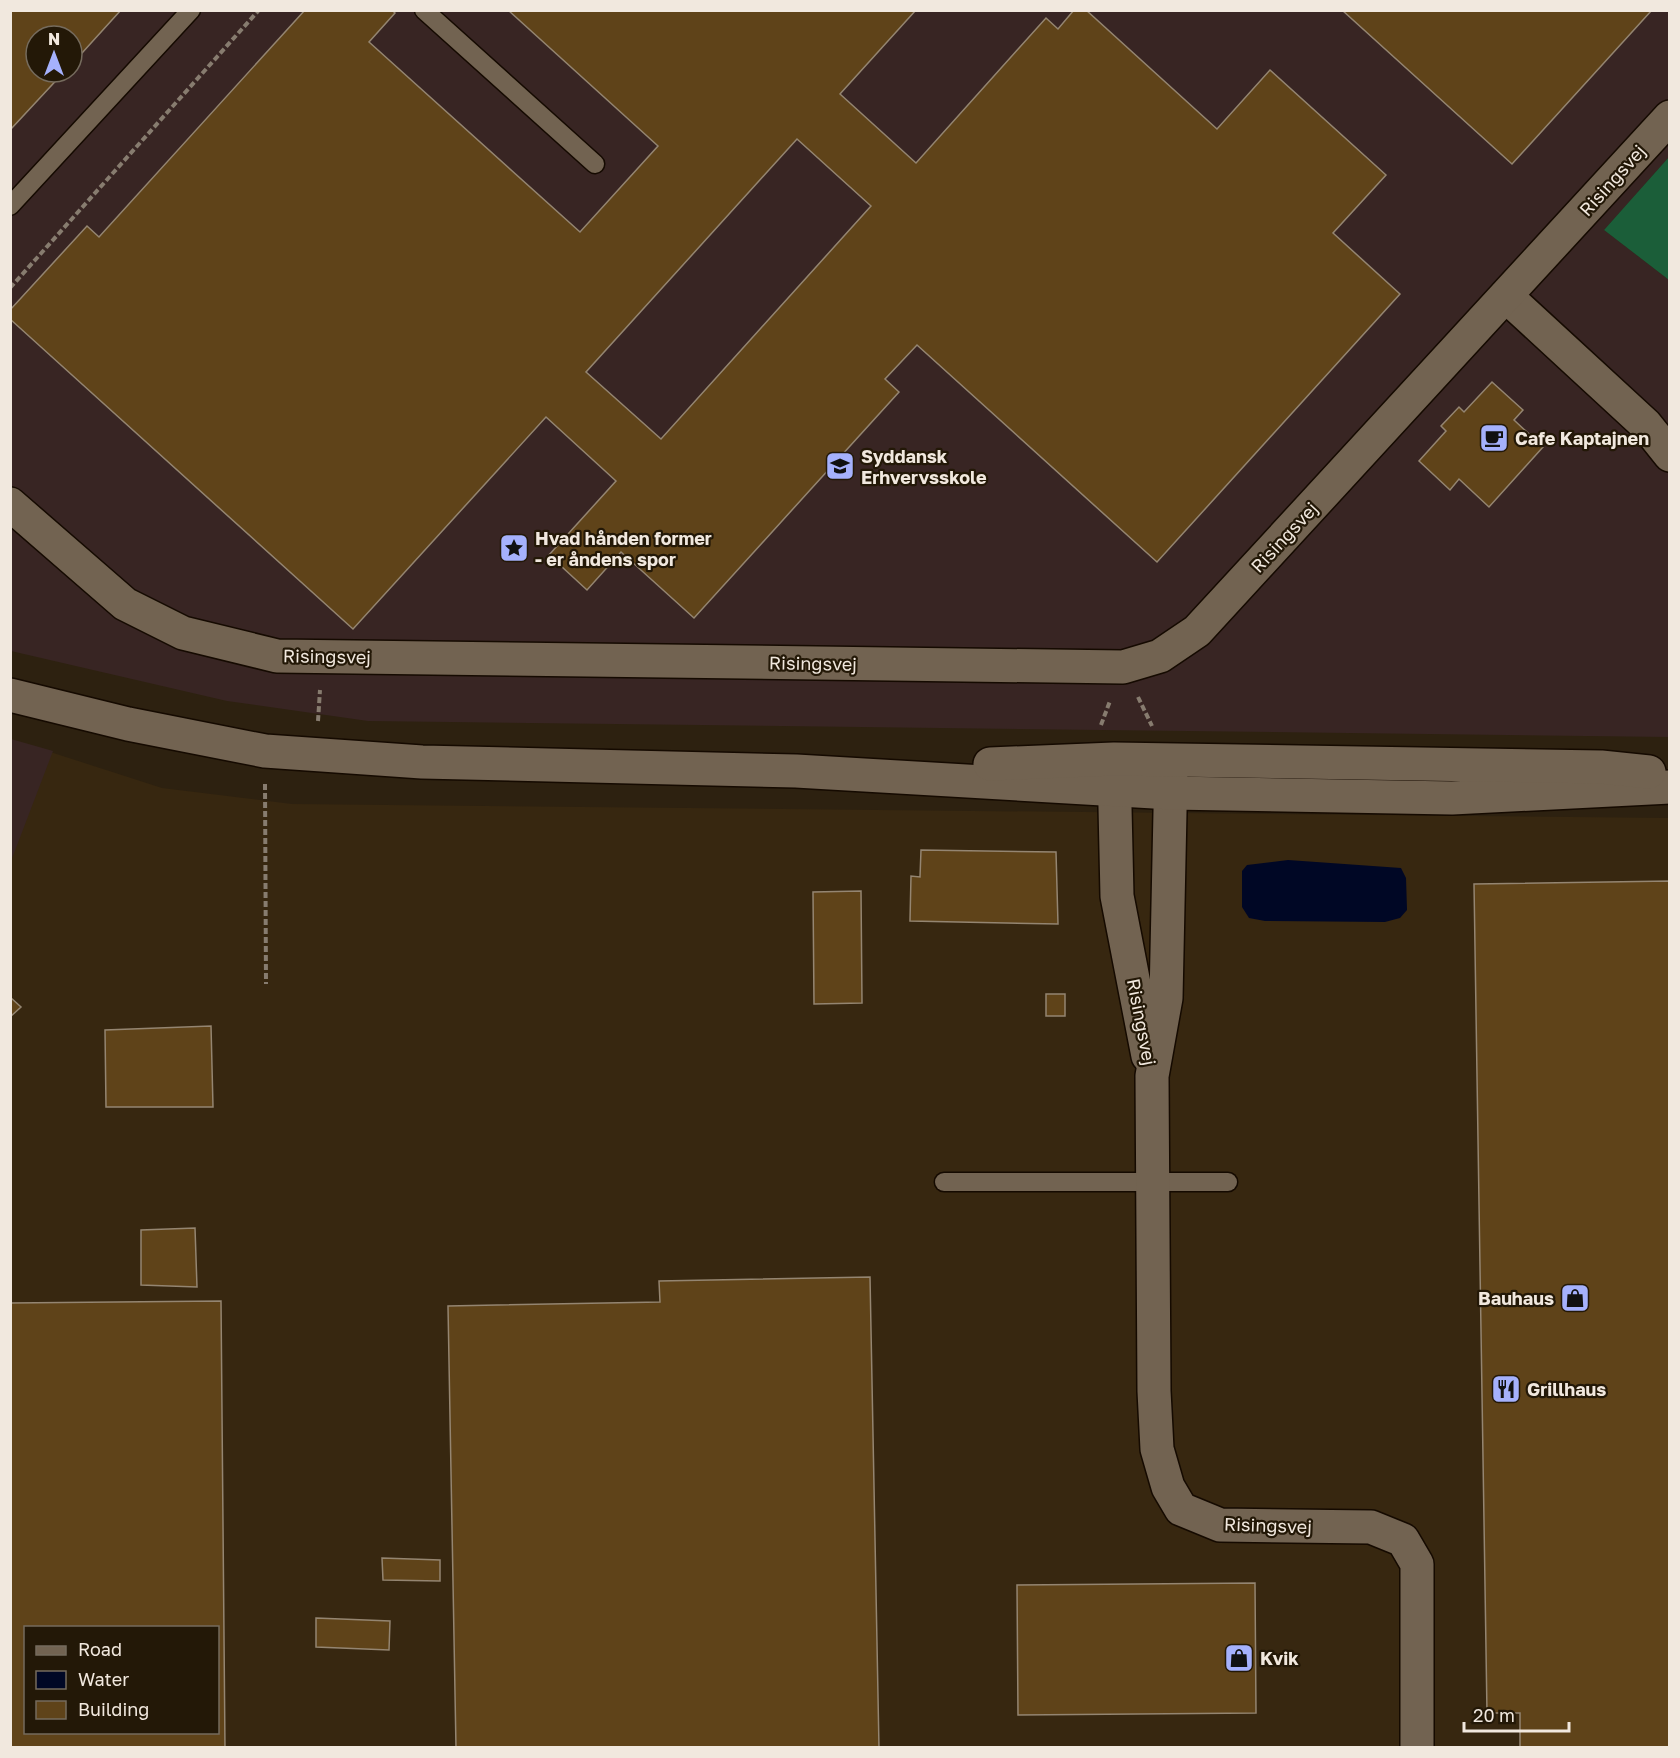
<svg xmlns="http://www.w3.org/2000/svg" width="1680" height="1758" font-family="'Golos Text',sans-serif">
	<style>
		.built { fill: #372710; fill-rule: evenodd }
		.education { fill: #382523; fill-rule: evenodd }
		.forest { fill: #1b5e39 }
		.water { fill: #000725 }
		.building { fill: #5f4319; stroke: #948571; stroke-width: 1.5; fill-rule: evenodd }
		.lines { fill: none; stroke-linecap: round; stroke-linejoin: round }
		.service-casing { stroke: #150a00; stroke-width: 21 }
		.minor-casing { stroke: #150a00; stroke-width: 36 }
		.tertiary-casing { stroke: #150a00; stroke-width: 36 }
		.path { stroke: #877c6f; stroke-width: 4; stroke-dasharray: 6 3; stroke-linecap: butt }
		.service { stroke: #726351; stroke-width: 18 }
		.minor { stroke: #726351; stroke-width: 33 }
		.tertiary { stroke: #726351; stroke-width: 33 }
		.labels { text-anchor: middle; dominant-baseline: central; stroke-width: 4.5; stroke-linejoin: round; paint-order: stroke }
		.street-label { font-size: 18px; fill: #f1e8de; stroke: #231807 }
		.poi-label { font-size: 18px; font-weight: bold; fill: #f1e8de; stroke: #231807; text-anchor: start }
	</style>
	<rect width="100%" height="100%" fill="#2d2110"/>
	<path class="built" d="M10,739l152,49 130,16 1377,14v929h-1658zM26,1628h192v104h-192z"/>
	<g class="education">
		<path d="M13,10l1656,1v146l-65,73 65,50v457l-1301,-16 -141,-20 -216,-50 -1,-638zM36,36h36v36h-36z"/>
		<polygon points="11,739 53,751 11,861 10,739"/>
	</g>
	<polygon class="forest" points="1669,157 1669,280 1604,230"/>
	<polygon class="water" points="1288,860 1401,868 1406,878 1407,910 1400,918 1385,922 1265,921 1249,918 1242,907 1242,871 1247,865"/>
	<g class="building">
		<polygon points="10,10 121,10 72,64 72,36 36,36 36,72 64,72 10,130"/>
		<path d="M305,10h87l3,3 -26,29 211,190 78,-86 -150,-136h408l-76,84 76,69 130,-145 12,11 16,-19h12l131,119 53,-59 116,105 -53,58 67,61 -243,268 -240,-217 -32,34 14,13 -205,226 -73,-66 -34,38 -38,-35 67,-74 -70,-64 -193,212 -343,-310v-9l77,-84 12,11zM797,139l74,67 -210,233 -75,-67z"/>
		<polygon points="1342,10 1652,10 1512,164"/>
		<polygon points="1492,382 1523,410 1514,420 1543,447 1489,507 1459,479 1450,490 1419,461 1446,431 1441,426 1459,407 1464,412"/>
		<polygon points="921,850 1056,852 1058,924 910,921 911,876 920,877"/>
		<polygon points="1670,881 1670,1748 1520,1748 1520,1713 1487,1713 1474,884"/>
		<polygon points="861,891 862,1003 814,1004 813,892"/>
		<rect x="1046" y="994" width="19" height="22"/>
		<polygon points="10,997 21,1007 10,1017"/>
		<polygon points="211,1026 213,1107 106,1107 105,1030"/>
		<polygon points="195,1228 197,1287 141,1285 141,1230"/>
		<polygon points="870,1277 879,1748 456,1748 448,1306 660,1302 659,1281"/>
		<path d="M221,1301l4,447h-215v-445zM26,1628h192v104h-192z"/>
		<polygon points="382,1558 440,1560 440,1581 383,1580"/>
		<polygon points="1255,1583 1256,1713 1018,1715 1017,1585"/>
		<polygon points="316,1618 390,1621 389,1650 316,1647"/>
	</g>
	<g class="lines">
		<g class="service-casing">
			<g id="service">
				<polyline points="424,10 595,164"/>
				<polyline points="10,206 191,10"/>
				<polyline points="944,1182 1228,1182"/>
			</g>
		</g>
		<g class="minor-casing">
			<g id="minor">
				<polyline points="1506,296 1646,425 1670,455"/>
				<polyline points="10,504 125,604 183,633 277,656 1123,667 1160,656 1197,631 1670,117"/>
				<polyline points="1114,763 1117,896 1148,1056"/>
				<polyline points="1171,765 1166,998 1152,1076 1154,1391 1157,1449 1168,1487 1181,1509 1220,1525 1371,1527 1403,1540 1417,1564 1417,1748"/>
			</g>
		</g>
		<g class="tertiary-casing">
			<g id="tertiary">
				<polyline points="10,695 128,724 265,751 422,762 796,771 1171,793 1452,798 1670,787"/>
				<polyline points="990,764 1114,759 1601,767 1649,772"/>
			</g>
		</g>
		<g class="path">
			<polyline points="10,288 259,10"/>
			<polyline points="1138,697 1152,726"/>
			<polyline points="318,721 320,690"/>
			<polyline points="1101,725 1110,701"/>
			<polyline points="265,784 266,984"/>
		</g>
		<use href="#service" class="service"/>
		<use href="#minor" class="minor"/>
		<use href="#tertiary" class="tertiary"/>
	</g>
	<defs>
		<g id="cafe-square" transform="scale(1.5)"><rect x="-9" y="-9" width="18" height="18" rx="4" fill="#a5b1fc" stroke="#231807"/><path d="M-5.5-4.5H6V0H3Q3 3.5 0 3.5H-2.5Q-5.5 3.5-5.5 0ZM3-3.2v2h1.7v-2ZM-6 4.5H4V6H-6Z" fill="#111"/></g>
		<g id="university-square" transform="scale(1.5)"><rect x="-9" y="-9" width="18" height="18" rx="4" fill="#a5b1fc" stroke="#231807"/><path d="M0-5L7-2L0 1L-7-2ZM-4 1L0 2.5L4 1V4Q0 6-4 4Z" fill="#111"/></g>
		<g id="sight-square" transform="scale(1.5)"><rect x="-9" y="-9" width="18" height="18" rx="4" fill="#a5b1fc" stroke="#231807"/><path d="M0-6L1.8-2.2L6-1.7L2.9 1.2L3.7 5.4L0 3.3L-3.7 5.4L-2.9 1.2L-6-1.7L-1.8-2.2Z" fill="#111"/></g>
		<g id="shop-square" transform="scale(1.5)"><rect x="-9" y="-9" width="18" height="18" rx="4" fill="#a5b1fc" stroke="#231807"/><path d="M-5-2.5h2.3a2.7 3.5 0 0 1 5.4 0H5L5.5 6h-11ZM-1.5-2.5h3a1.5 2.3 0 0 0-3 0Z" fill="#111"/></g>
		<g id="restaurant-square" transform="scale(1.5)"><rect x="-9" y="-9" width="18" height="18" rx="4" fill="#a5b1fc" stroke="#231807"/><path d="M-5-6h1v4h1v-4h1v4h1v-4h1v5L-1.5 .5V6h-2V.5L-5-1ZM5-6V6H3V1.5H1.5Q1.5-4 5-6Z" fill="#111"/></g>
	</defs>
	<g fill-rule="evenodd">
		<use href="#cafe-square" x="1494" y="438"/>
		<use href="#university-square" x="840" y="466"/>
		<use href="#sight-square" x="514" y="548"/>
		<use href="#shop-square" x="1575" y="1298"/>
		<use href="#restaurant-square" x="1506" y="1389"/>
		<use href="#shop-square" x="1239" y="1658"/>
	</g>
	<g class="labels">
		<g class="street-label">
			<text transform="translate(1612 180) rotate(-48)">Risingsvej</text>
			<text transform="translate(1284 537) rotate(-47)">Risingsvej</text>
			<text transform="translate(327 656) rotate(1)">Risingsvej</text>
			<text transform="translate(813 663) rotate(1)">Risingsvej</text>
			<text transform="translate(1142 1022) rotate(79)">Risingsvej</text>
			<text transform="translate(1268 1525) rotate(2)">Risingsvej</text>
		</g>
		<g class="poi-label">
			<text x="1515" y="438">Cafe Kaptajnen</text>
			<text x="861" y="456">Syddansk<tspan x="861" dy="21">Erhvervsskole</tspan></text>
			<text x="535" y="538">Hvad hånden former<tspan x="535" dy="21">- er åndens spor</tspan></text>
			<text x="1554" y="1298" text-anchor="end">Bauhaus</text>
			<text x="1527" y="1389">Grillhaus</text>
			<text x="1260" y="1658">Kvik</text>
		</g>
	</g>
	<rect width="1680" height="1758" fill="none" stroke="#f1e8de" stroke-width="24"/>
	<rect x="24" y="1626" width="195" height="108" fill="#231807" stroke="#756b5d" stroke-width="1.5"/>
	<rect x="36" y="1646" width="30" height="9" fill="#726351" stroke="#756b5d" stroke-width="1.5"/>
	<text x="78" y="1656" font-size="18" fill="#f1e8de">Road</text>
	<rect x="36" y="1671" width="30" height="18" fill="#000725" stroke="#756b5d" stroke-width="1.5"/>
	<text x="78" y="1686" font-size="18" fill="#f1e8de">Water</text>
	<rect x="36" y="1701" width="30" height="18" fill="#5f4319" stroke="#756b5d" stroke-width="1.5"/>
	<text x="78" y="1716" font-size="18" fill="#f1e8de">Building</text>
	<g transform="translate(54 54)"><circle r="28" fill="#231807" stroke="#756b5d" stroke-width="1.5"/>
	<path d="M0-4.5L10 22L0 15L-10 22Z" fill="#a5b1fc"/>
	<text y="-9" font-size="16" font-weight="bold" text-anchor="middle" fill="#f1e8de">N</text>
	</g>
	<path d="M1464 1722v9h105v-9" fill="none" stroke="#f1e8de" stroke-width="3"/>
	<text x="1473" y="1722" font-size="18" fill="#f1e8de" stroke="#231807" stroke-width="4.5" paint-order="stroke">20 m</text>
</svg>
